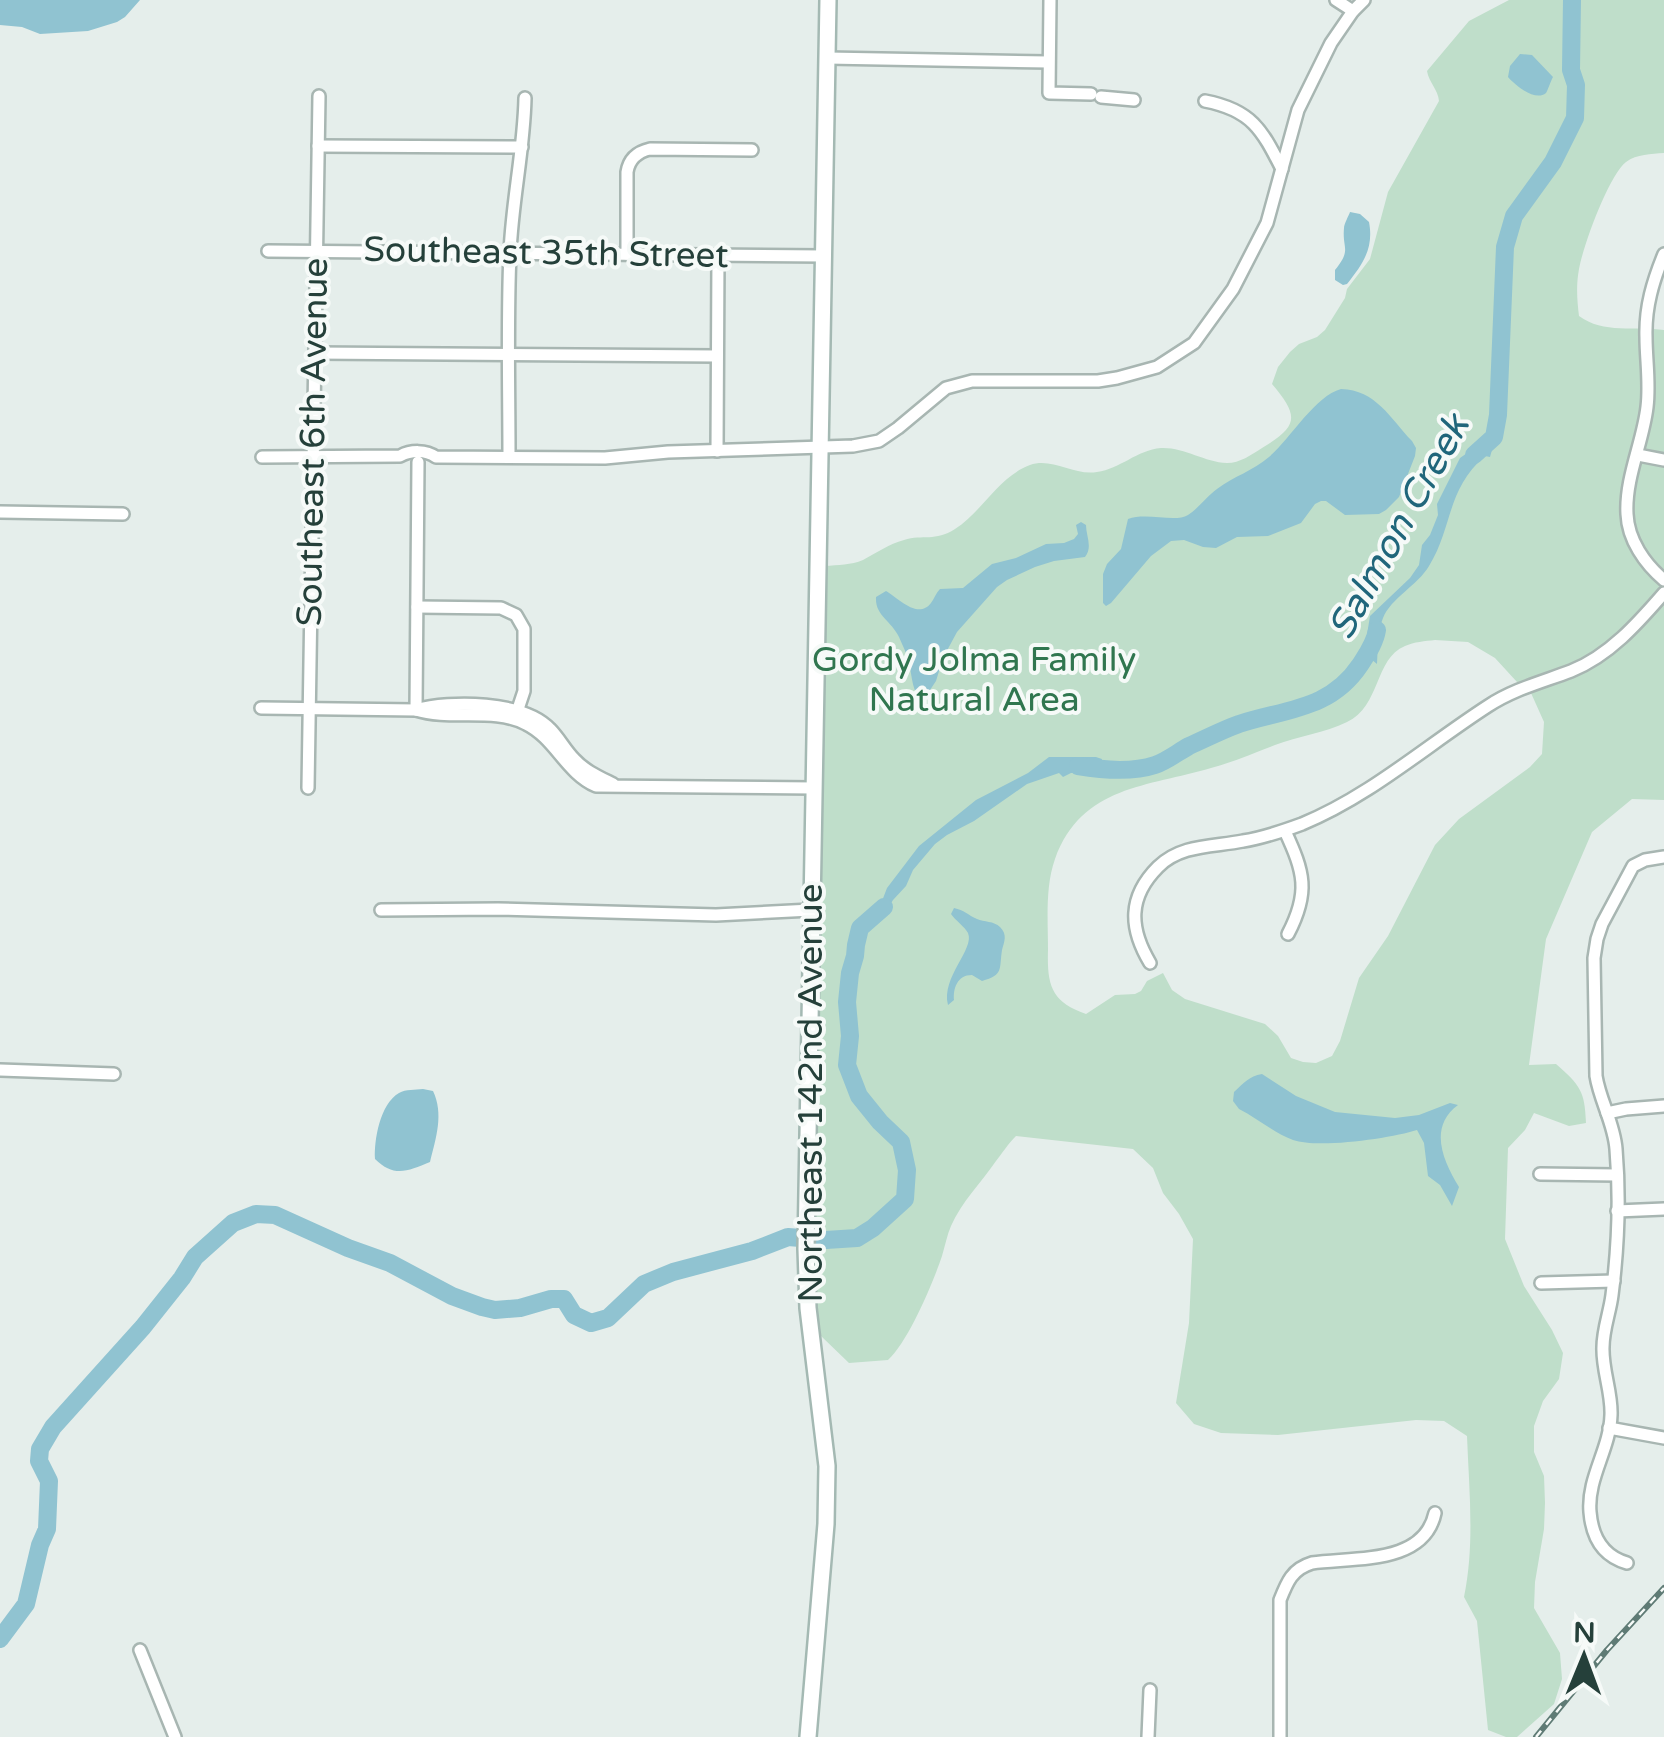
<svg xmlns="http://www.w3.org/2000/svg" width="1664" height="1737" font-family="'Varela Round',sans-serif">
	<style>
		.green { fill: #bfdeca; fill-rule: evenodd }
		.water { fill: #90c3d1 }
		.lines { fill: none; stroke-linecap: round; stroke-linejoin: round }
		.river { stroke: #90c3d1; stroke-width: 18 }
		.street-casing { stroke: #a8b6b2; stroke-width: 16 }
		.secondary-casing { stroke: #a4b9b3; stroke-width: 20 }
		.street { stroke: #fff; stroke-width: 11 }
		.secondary { stroke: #fff; stroke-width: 15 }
		.rail-casing { stroke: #5f7b75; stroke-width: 6 }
		.rail { stroke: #f6faf8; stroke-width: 2.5; stroke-dasharray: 8; stroke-linecap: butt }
		.labels { text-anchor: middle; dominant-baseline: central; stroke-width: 8; stroke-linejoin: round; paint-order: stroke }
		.street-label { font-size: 35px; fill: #25403a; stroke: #f6faf8 }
		.park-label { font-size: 35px; fill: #30764f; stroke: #f6faf8 }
		.water-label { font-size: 38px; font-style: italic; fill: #20667b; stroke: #f6faf8 }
	</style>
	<rect width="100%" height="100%" fill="#e5eeeb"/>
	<path class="green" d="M1509,0h155v153c-13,1 -27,1 -38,9 -17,13 -43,84 -47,107 -3,16 -2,31 0,47 24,18 57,10 85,14v258l-18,30 18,-16v198l-32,-1 -40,33 -46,107 -17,126 27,-1c24,21 29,27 30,59l-17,3 -35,-13 -9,17 -17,18 -3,91 19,47 28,44 11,23 -4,26 -16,22 -9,25v26l10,24 1,27 -1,26 -9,53 -1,26 26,45 2,26 -8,25 -37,33h-11l-18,-7 -11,-109 -13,-24c11,-53 5,-107 3,-161l-23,-15 -28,-1 -138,15 -57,-2 -27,-9 -18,-21 13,-80 4,-84 -14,-25 -16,-21 -10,-25 -20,-19 -117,-13c-8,8 -13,16 -20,25 -15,22 -34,40 -45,65 -4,9 -6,20 -9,30 -9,27 -34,86 -54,104l-39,3 -28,-27 -5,-18 -2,-38 11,-714c13,-1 26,-1 38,-6 13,-7 26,-16 41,-20 19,-6 31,2 51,-11 28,-18 43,-52 75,-64 22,-8 44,11 67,7 23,-3 40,-22 64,-24 23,-1 43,14 66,15 13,0 24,-8 35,-15 37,-22 37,-32 10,-64l6,-17 12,-15 9,-8 18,-7 8,-7 20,-32 2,-9 23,-30 18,-67 51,-91c-1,-12 -10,-18 -12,-30l42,-50zM1435,640l33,2 27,16 22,24 14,11 13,29 -2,32 -12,13 -71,52 -24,26 -47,91 -29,42 -19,63 -8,15 -16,7 -13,-1 -12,-4 -13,-22 -13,-12 -80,-25 -13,-9 -9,-17 -16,8 -6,10 -6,3 -20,1 -29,19c-35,-12 -39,-29 -38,-64 0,-29 -3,-63 7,-91 27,-74 93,-72 156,-91 22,-6 43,-15 64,-23 23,-9 50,-12 72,-23 34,-16 27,-63 58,-76 9,-4 20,-5 30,-6z"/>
	<g class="water">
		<polygon points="0,0 140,0 125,17 117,22 88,31 40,34 22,27 0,25"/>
		<path d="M1520,54l12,1 21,22c-1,1 -6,15 -7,16 -11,9 -31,-8 -38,-16l2,-11z"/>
		<path d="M1350,212l10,2 9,8c5,26 -6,42 -22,62l-4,1 -8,-5v-10c17,-21 7,-21 9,-42 0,-4 5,-13 6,-16z"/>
		<path d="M1341,389c35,1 49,29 71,52l4,7 -1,8 -16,41 -13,13 -7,4 -34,1 -19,-14h-5l-6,3 -14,19 -33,13 -31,1 -21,11 -13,-1 -19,-7 -13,1 -20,15 -40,47 -5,3 -3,-3v-29l4,-10 14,-15 7,-30c19,-7 47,4 60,-4 11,-7 19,-19 29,-26 17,-13 36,-18 52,-32 22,-19 46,-61 72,-68z"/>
		<path d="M1495,439l-5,18 -5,-1c-39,34 -32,71 -56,110 -11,19 -38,32 -46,52 -6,14 -5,31 -6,46l-6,-5 -5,-18 4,-25 40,-38 9,-13 3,-20 8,-10 8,-20 -1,-11 23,-46 20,-14z"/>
		<path d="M1081,522l5,3c0,11 7,22 -1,32l-31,4 -19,6 -28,13 -10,7 -40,45 -14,26 -7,23 -10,15 -7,2c-8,-11 -7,-26 -11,-39 -2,-7 -6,-15 -9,-22 -8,-17 -24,-21 -23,-40l10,-6c12,7 32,29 45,12 3,-4 5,-10 9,-14l23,-1 29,-24 24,-6 30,-14 18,-1 10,-4 4,-5 -2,-9z"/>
		<polygon points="1049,757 1096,757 1102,759 1100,771 1071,773 1063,777 1059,773 1027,784 974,821 947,835 935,844 913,870 906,886 893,900 885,913 874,925 864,930 872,911 882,901 887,888 919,846 976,800 1028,773"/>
		<path d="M954,908c10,2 14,7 23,11 7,3 17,2 23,8 8,8 4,15 2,23 -3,19 2,25 -20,31l-10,-6c-15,0 -19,14 -18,25l-6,5c-7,-28 27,-56 20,-72 -3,-6 -13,-13 -17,-19z"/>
		<path d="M1262,1074l34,22 39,16 60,6 24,-3 31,-12 8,2c-30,22 -15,56 1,82l-7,19 -12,-21 -12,-9 -4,-33 -7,-13c-25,8 -98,19 -124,10 -19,-7 -36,-22 -54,-31l-6,-8 1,-9c9,-8 15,-16 28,-18z"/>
		<path d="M423,1089l10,2c11,23 3,47 -3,71 -22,9 -36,16 -55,-3 -1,-19 5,-55 24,-66 7,-4 16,-3 24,-4z"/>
	</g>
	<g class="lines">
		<g class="river">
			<polyline points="1474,455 1494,437 1498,415 1505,247 1514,216 1553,162 1575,118 1576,85 1571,70 1572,0"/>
			<path d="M1078,766c24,4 53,7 77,-1 12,-4 23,-13 34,-19 16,-7 33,-16 50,-22 46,-15 91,-14 121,-59 7,-11 15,-22 17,-35"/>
			<polyline points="0,1639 26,1604 40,1545 47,1529 49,1481 39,1461 40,1449 53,1427 143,1327 182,1278 195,1257 233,1223 256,1214 275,1215 348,1248 390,1263 452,1296 482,1307 495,1310 520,1308 551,1299 564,1299 574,1315 591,1323 608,1318 644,1284 673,1272 752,1251 788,1237 826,1240 857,1238 873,1228 905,1199 907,1170 901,1142 880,1122 859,1096 847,1065 850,1036 847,1002 850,973 855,956 856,945 860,928 884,907"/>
		</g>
		<g class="street-casing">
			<g id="street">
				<polyline points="1050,0 1049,93 1091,94"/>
				<polyline points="1336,0 1353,11"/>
				<polyline points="827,58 1048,62"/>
				<polyline points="1101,97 1134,100"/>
				<path d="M1205,101c47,9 57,29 77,68"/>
				<polyline points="318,146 522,147"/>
				<polyline points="268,251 824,256"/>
				<path d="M627,254v-82c2,-13 10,-20 23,-23l102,1"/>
				<path d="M1664,254c-11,27 -19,53 -18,83 0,23 4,46 1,70 -4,35 -22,71 -20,107 1,26 18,50 37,66"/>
				<polyline points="315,353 717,356"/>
				<polyline points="717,451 718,255"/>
				<polyline points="1638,455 1664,460"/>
				<path d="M262,457l138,-1c11,-6 26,-6 36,1l169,1 63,-6 185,-6 26,-5 19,-13 48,-40 26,-7h126l19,-3 40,-11 37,-24 39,-54 34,-66 31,-113 33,-67 22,-32 11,-11"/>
				<path d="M509,457c0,-68 -2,-136 1,-204 2,-52 14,-103 15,-155"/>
				<polyline points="0,512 123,514"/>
				<polyline points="417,607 501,608 516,615 524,629 524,691 516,715"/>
				<path d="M261,708l155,2c35,11 77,-3 110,14 29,14 40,49 70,62l218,2"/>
				<polyline points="416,710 418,462"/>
				<path d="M416,710c34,-10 108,-9 134,19 9,9 15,21 24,30 11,12 25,18 39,25"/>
				<polyline points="308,788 319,96"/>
				<path d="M1285,831c19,41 25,61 3,103"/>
				<polyline points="381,910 498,909 716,915 811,910"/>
				<path d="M1150,963c-21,-35 -22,-66 8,-96 23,-23 56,-20 85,-26 20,-3 40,-10 59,-17 68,-28 124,-78 186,-118 26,-17 54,-24 83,-35 38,-15 67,-48 93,-78"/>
				<polyline points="0,1070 114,1074"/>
				<polyline points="1607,1113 1626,1109 1664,1106"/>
				<polyline points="1540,1174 1616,1175"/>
				<polyline points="1617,1211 1664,1209"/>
				<polyline points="1541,1283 1614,1281"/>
				<polyline points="1609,1428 1664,1438"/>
				<path d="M1627,1563c-24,-7 -35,-26 -37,-51 -3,-34 20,-63 21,-97 1,-23 -9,-45 -8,-68 0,-18 7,-35 9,-52 6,-47 8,-98 4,-146 -2,-26 -16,-48 -20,-73l-2,-118 3,-19 5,-15 31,-58 12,-6 19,-3"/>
				<polyline points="140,1650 175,1737"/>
				<polyline points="1148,1737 1150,1690"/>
				<path d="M1280,1737v-137c7,-18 12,-31 32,-37 42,-6 112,2 123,-50"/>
			</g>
		</g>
		<g class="secondary-casing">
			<polyline id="secondary" points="808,1737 826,1524 827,1466 808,1308 806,1249 828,0"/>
		</g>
		<use href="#street" class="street"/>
		<use href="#secondary" class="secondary"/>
		<g class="rail-casing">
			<polyline id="rail" points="1536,1737 1607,1650 1664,1588"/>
		</g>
		<use href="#rail" class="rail"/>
	</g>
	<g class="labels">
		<g class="street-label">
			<text transform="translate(546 253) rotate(1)">Southeast 35th Street</text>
			<text transform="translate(313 442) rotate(-89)">Southeast 6th Avenue</text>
			<text transform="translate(811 1093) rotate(-90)">Northeast 142nd Avenue</text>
		</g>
		<g class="park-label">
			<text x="974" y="660">Gordy Jolma Family<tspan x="974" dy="40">Natural Area</tspan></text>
		</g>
		<g class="water-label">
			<text transform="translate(1399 527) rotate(-61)">Salmon Creek</text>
		</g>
	</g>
	<g transform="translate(1584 1657) rotate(1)" stroke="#f6faf8" stroke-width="8" paint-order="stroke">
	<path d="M0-8L18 38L0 25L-18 38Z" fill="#25403a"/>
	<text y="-15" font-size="28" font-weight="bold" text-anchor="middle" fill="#25403a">N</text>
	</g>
</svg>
